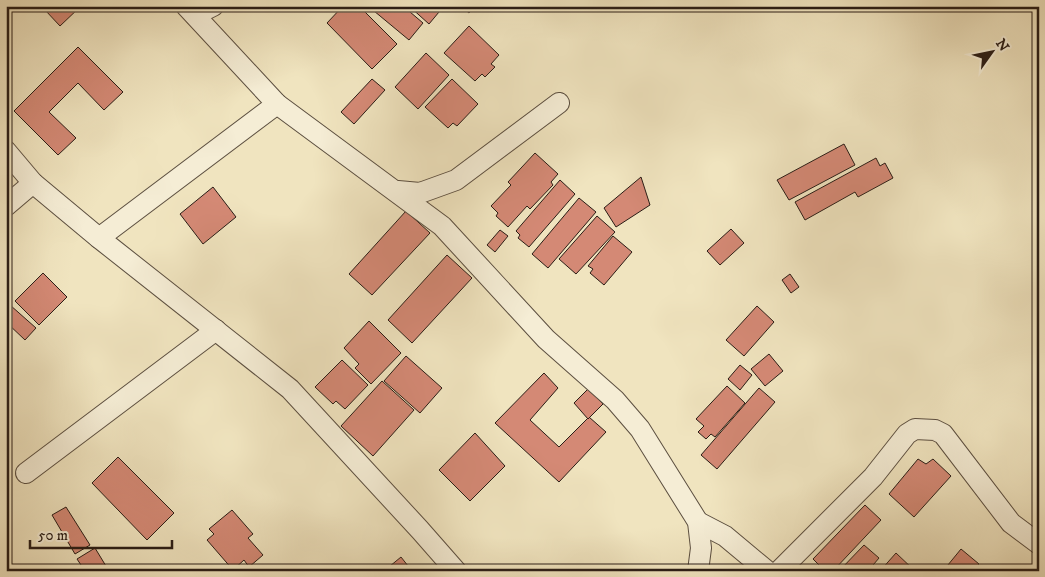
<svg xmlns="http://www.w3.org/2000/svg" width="1045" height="577" font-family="'IM FELL DW Pica',serif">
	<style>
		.building { fill: #d48975; stroke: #2a1d16 }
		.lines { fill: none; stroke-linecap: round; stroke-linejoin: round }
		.street-casing { stroke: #5c4f40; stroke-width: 22 }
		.street { stroke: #f5edd5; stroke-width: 20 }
	</style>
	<rect width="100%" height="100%" fill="#f0e4bf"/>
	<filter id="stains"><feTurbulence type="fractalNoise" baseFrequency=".004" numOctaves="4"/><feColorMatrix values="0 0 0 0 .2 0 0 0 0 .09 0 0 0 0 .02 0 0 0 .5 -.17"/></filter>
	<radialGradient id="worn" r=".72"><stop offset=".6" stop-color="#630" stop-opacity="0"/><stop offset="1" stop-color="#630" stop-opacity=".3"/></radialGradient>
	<g class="building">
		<polygon points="49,6 81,6 60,26 45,10"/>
		<polygon points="343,6 349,10 352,6 359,6 397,44 372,69 327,23"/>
		<polygon points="368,6 403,6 423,23 409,40"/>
		<polygon points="409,6 444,6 429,24"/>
		<polygon points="461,6 475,6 469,13"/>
		<polygon points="469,26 499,55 491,64 495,67 485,77 482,74 475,81 444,53"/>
		<polygon points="78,47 123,92 104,110 78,83 49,112 76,138 58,155 14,111"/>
		<polygon points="426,53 449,75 418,109 395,87"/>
		<polygon points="372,79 385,90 354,124 341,112"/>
		<polygon points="452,79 478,104 457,126 453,123 448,128 425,107"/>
		<polygon points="844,144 855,165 789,200 777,180"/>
		<polygon points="535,153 558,174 551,182 553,185 530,209 527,206 508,227 496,216 498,213 491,206 511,185 508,182"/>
		<polygon points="876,158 880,166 885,163 893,178 858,197 855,192 805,220 795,202"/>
		<polygon points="641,177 650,205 616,227 604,208"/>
		<polygon points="560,180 575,194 529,247 518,238 520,235 516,231"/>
		<polygon points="213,187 236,217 203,244 180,214"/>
		<polygon points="579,198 596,212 548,268 532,254"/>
		<polygon points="406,211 430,233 372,295 349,274"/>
		<polygon points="597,216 615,232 576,274 559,259"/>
		<polygon points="731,229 744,243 720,265 707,251"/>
		<polygon points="500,230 508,236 495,252 487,245"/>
		<polygon points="613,236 632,252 604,285 590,273 593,269 588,266"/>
		<polygon points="447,255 472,278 412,343 388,320"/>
		<polygon points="43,273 67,297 39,325 15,301"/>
		<polygon points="790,274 799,287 791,293 782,280"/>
		<polygon points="10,305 36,328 25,340 6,322 6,310"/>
		<polygon points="757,306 774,322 744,356 726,340"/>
		<polygon points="369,321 401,353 371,384 355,368 359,364 344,348"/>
		<polygon points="769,354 783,371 765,386 751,369"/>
		<polygon points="406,356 442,388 420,413 384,381"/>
		<polygon points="342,360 368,385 345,409 336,401 333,404 315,387"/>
		<polygon points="740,365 752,375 740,390 728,379"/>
		<polygon points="544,373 558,388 530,420 559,447 589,417 606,432 559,482 495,423"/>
		<polygon points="382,381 414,410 373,456 341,426"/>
		<polygon points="727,386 745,403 715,437 711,434 706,439 698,432 704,426 696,419"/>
		<polygon points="759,388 775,402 717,469 701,455"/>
		<polygon points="588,389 603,404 588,419 574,403"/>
		<polygon points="475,433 505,466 470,501 439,470"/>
		<polygon points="118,457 174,513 147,540 92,483"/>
		<polygon points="918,459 926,464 933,459 951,476 914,517 889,494"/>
		<polygon points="865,505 881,520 833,571 825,571 813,559"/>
		<polygon points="66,507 90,545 75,554 52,515"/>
		<polygon points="232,510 253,534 248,538 263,555 249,567 244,560 233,570 207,540 214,534 209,529"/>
		<polygon points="864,545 879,558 868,571 839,571"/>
		<polygon points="95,548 109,571 85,571 77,559"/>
		<polygon points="961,549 979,564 973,571 943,571"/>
		<polygon points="896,553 915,571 880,571"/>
		<polygon points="401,557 412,571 384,571"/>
	</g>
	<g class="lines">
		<g class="street-casing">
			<g id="street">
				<polyline points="186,6 277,104 442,226 546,339 615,400 640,429 698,522 701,548 698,571"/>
				<polyline points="195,15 213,6"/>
				<polyline points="6,151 33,183 99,238 290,389 420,530 456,571"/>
				<polyline points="398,191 420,193 456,180 559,103"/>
				<polyline points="6,206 33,183"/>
				<polyline points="99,238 277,104"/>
				<polyline points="26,473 216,330"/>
				<polyline points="698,522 725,536 767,571"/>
				<polyline points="779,571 873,477 907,434 915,429 935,430 943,434 1011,523 1039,544"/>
			</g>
		</g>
		<use href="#street" class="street"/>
	</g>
	<rect width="1045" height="577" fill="none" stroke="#f0e4bf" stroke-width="25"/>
	<rect x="8" y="8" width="1030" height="562" fill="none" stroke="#2a1d16" stroke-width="2.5"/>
	<rect x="12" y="12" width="1020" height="552" fill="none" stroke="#2a1d16"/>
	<g transform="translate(992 52) rotate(57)" stroke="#f5edd5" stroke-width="4" paint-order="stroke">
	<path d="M0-4L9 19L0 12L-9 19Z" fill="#2a1d16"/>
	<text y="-8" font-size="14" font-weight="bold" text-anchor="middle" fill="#2a1d16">N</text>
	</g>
	<path d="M30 540v8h142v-8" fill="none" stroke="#2a1d16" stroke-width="2.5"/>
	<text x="38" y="540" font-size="15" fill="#2a1d16" stroke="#f5edd5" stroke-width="4" paint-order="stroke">50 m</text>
	<rect width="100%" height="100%" filter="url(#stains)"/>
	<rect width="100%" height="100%" fill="url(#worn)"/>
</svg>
